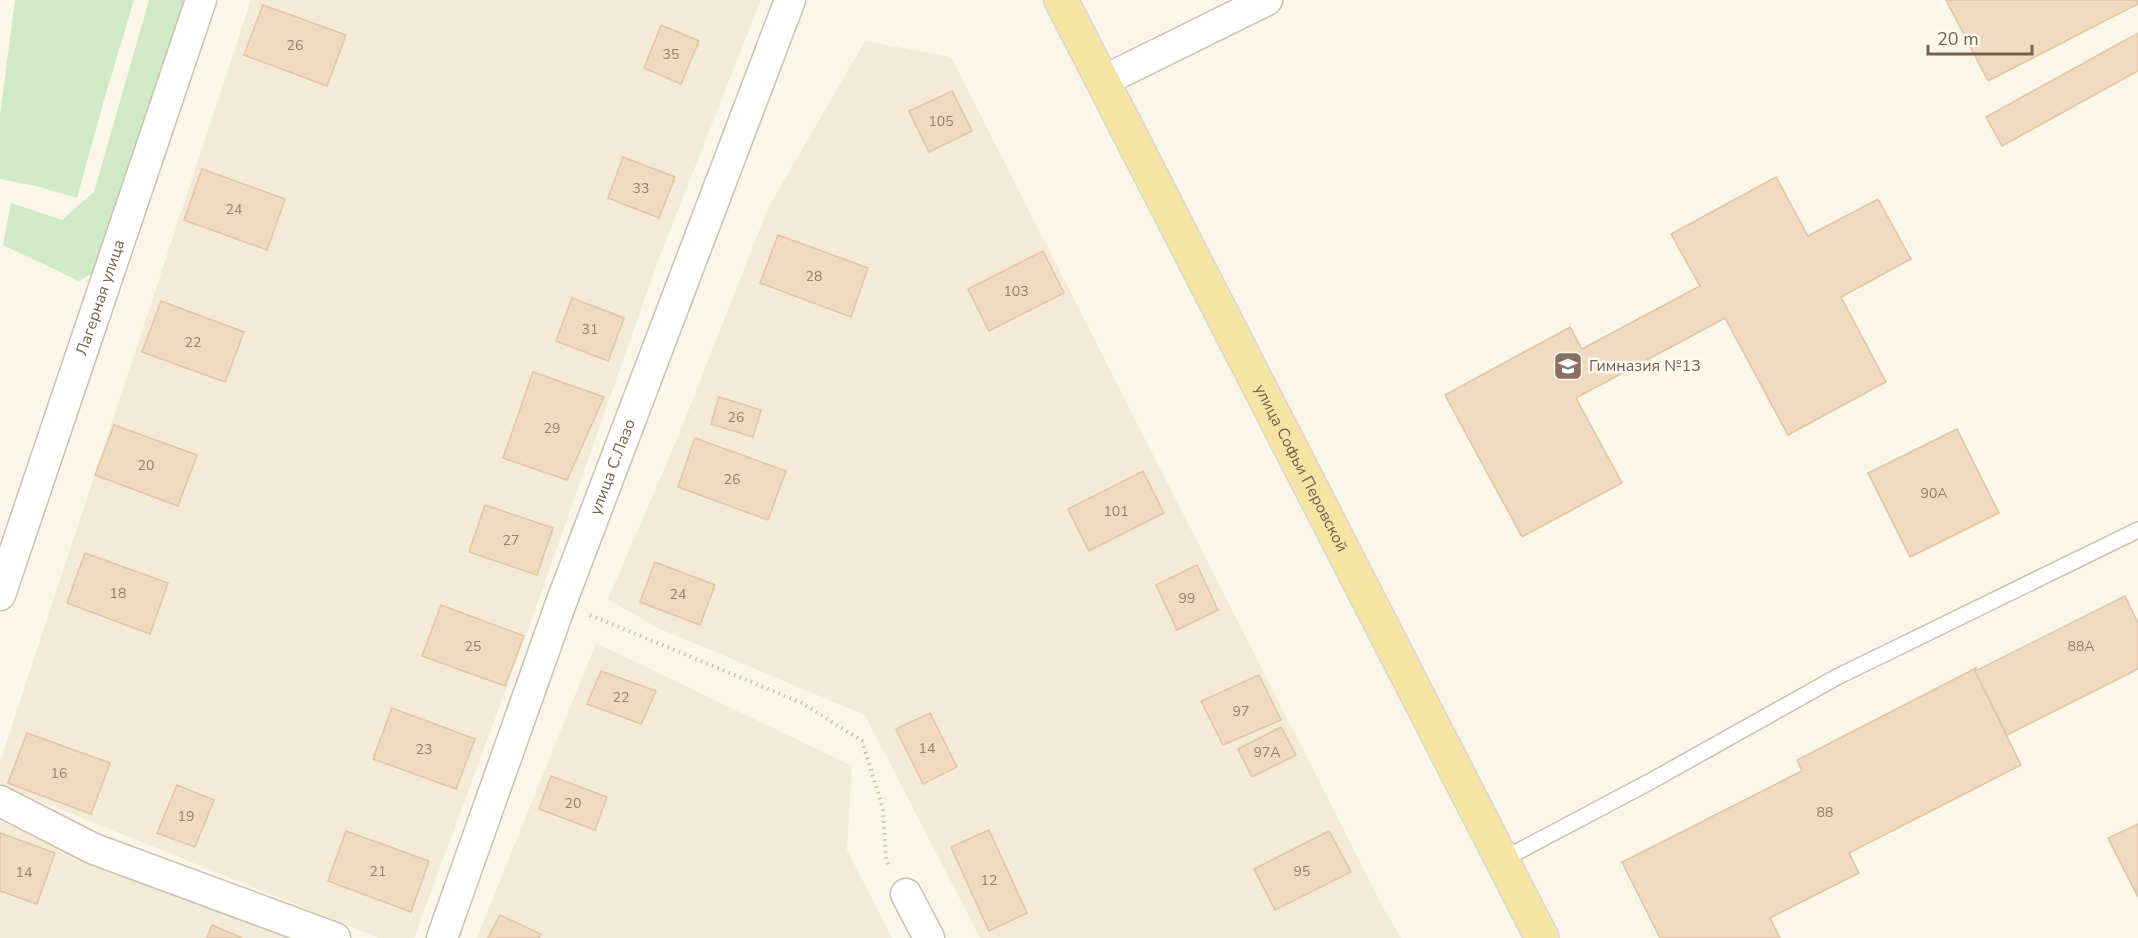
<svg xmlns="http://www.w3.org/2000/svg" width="2138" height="938" font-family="'Nunito Sans',sans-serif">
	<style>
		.residential { fill: #f3ead7 }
		.green { fill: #d0e9c7 }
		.building { fill: #f0dac1; stroke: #e2c3a2; stroke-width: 1.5 }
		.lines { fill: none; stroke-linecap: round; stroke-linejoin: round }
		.lane-casing { stroke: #cdc0af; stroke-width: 18 }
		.street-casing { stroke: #cdc0af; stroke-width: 33 }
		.primary-casing { stroke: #dbd6d1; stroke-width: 36 }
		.path { stroke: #d5bea4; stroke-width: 4; stroke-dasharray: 1.5 4.5; stroke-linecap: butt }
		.lane { stroke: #fff; stroke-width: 15 }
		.street { stroke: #fff; stroke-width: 30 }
		.primary { stroke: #f6e4a4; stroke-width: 33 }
		.labels { text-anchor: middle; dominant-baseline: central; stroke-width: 5; stroke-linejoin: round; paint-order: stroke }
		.number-label { font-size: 14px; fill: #947f6a }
		.street-label { font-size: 16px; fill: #75614d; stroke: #fefaef }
		.education-label { font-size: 16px; fill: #785e54; stroke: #fefaef; text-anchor: start }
	</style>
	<rect width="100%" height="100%" fill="#fbf7e8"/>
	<g class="residential">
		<polygon points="251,0 761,0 659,258 538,602 414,938 379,938 0,785 0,762"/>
		<polygon points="865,41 951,57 1384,909 1401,938 980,938 865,715 658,628 608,599 680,432 768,208"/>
		<polygon points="596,643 852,766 847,850 892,938 477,938"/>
		<polygon points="0,821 76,853 295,938 0,938"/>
	</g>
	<g class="green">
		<polygon points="15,0 134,0 104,100 77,198 36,186 0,179 0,116"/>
		<polygon points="149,0 187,0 95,272 79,281 3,245 11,203 62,220 94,192"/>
	</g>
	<g class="building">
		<polygon points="1946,0 2137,0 2138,4 1988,81"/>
		<polygon points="263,5 346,35 327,86 244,55"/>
		<polygon points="661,25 699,41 681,84 644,68"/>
		<polygon points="2138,33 2138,71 2002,146 1986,117"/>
		<polygon points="952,91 972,131 929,152 909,111"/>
		<polygon points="623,157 675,177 659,218 608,198"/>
		<polygon points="202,169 285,199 267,250 184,220"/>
		<polygon points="1776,177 1808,236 1878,199 1911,259 1841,297 1886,382 1788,435 1725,318 1576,398 1622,483 1522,537 1445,395 1570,327 1582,349 1700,286 1671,234"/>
		<polygon points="778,235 868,268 851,317 760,283"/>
		<polygon points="1043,251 1064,293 989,331 968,289"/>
		<polygon points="572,298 624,318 608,361 556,341"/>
		<polygon points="161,301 244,332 225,382 142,352"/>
		<polygon points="533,372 604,397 567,480 503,458"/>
		<polygon points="719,397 761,410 753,437 711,424"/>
		<polygon points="114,425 197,455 178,506 95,475"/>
		<polygon points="1957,429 1999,513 1910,557 1868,473"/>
		<polygon points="695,438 786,471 768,520 678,487"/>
		<polygon points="1143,471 1164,513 1089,551 1068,509"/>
		<polygon points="485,505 553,528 537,575 469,552"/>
		<polygon points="85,553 168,583 150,634 67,603"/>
		<polygon points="655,562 715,585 700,625 640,602"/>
		<polygon points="1197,565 1218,610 1177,630 1156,585"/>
		<polygon points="2125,596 2138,623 2138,669 2007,735 1975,671"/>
		<polygon points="441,605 524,636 505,686 422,656"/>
		<polygon points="1976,668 1975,671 2021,765 1849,853 1859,873 1770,918 1780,938 1660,938 1622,862 1802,771 1797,760"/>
		<polygon points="601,671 656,691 641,724 587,704"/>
		<polygon points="1259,675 1281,720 1223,745 1201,701"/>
		<polygon points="392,708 475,739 456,789 373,759"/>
		<polygon points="930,713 957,767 923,784 896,729"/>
		<polygon points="1281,727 1296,755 1252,777 1238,749"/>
		<polygon points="27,733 110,763 91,814 8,783"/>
		<polygon points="551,776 607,797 595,830 539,809"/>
		<polygon points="177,785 214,800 195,847 157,833"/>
		<polygon points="2138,824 2138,897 2108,838"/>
		<polygon points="989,830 1027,913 989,931 951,847"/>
		<polygon points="346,831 429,861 411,912 328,881"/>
		<polygon points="1329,831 1351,872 1275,910 1254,869"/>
		<polygon points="0,833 55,853 37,904 0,891"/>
		<polygon points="500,915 541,934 539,938 488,938"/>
		<polygon points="212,925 242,938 207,938"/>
	</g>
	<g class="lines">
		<g class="lane-casing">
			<polyline id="lane" points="1502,860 1653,780 1837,677 2138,530"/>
		</g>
		<g class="street-casing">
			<g id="street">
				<polyline points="1103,81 1267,0"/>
				<path id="s1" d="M0,595l201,-595"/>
				<polyline points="0,801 94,849 335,938"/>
				<polyline points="906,894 929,938"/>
				<path id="s2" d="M442,938l119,-335 229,-603"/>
			</g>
		</g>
		<g class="primary-casing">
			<g id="primary">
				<path id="s3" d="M1061,0l481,938"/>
			</g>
		</g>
		<polyline class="path" points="590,615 802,703 862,741 883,809 886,859 890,867"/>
		<use href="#lane" class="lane"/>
		<use href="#street" class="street"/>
		<use href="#primary" class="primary"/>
	</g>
	<defs>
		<g id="school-square" transform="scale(1.5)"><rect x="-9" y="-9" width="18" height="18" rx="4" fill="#8d6e63" stroke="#fefaef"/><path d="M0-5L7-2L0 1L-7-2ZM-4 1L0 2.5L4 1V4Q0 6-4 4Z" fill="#fff"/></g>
	</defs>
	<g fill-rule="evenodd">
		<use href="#school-square" x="1568" y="366"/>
	</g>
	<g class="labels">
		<g class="number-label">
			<text x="295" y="45">26</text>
			<text x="671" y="54">35</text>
			<text x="941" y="121">105</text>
			<text x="641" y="188">33</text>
			<text x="234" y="209">24</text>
			<text x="814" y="276">28</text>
			<text x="1016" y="291">103</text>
			<text x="590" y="329">31</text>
			<text x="193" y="342">22</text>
			<text x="736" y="417">26</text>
			<text x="552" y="428">29</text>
			<text x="146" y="465">20</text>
			<text x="732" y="479">26</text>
			<text x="1934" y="493">90А</text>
			<text x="1116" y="511">101</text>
			<text x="511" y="540">27</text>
			<text x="118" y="593">18</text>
			<text x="678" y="594">24</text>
			<text x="1187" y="598">99</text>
			<text x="473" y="646">25</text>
			<text x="2081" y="646">88А</text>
			<text x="621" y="697">22</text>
			<text x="1241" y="711">97</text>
			<text x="927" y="748">14</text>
			<text x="424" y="749">23</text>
			<text x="1267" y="752">97А</text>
			<text x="59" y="773">16</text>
			<text x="573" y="803">20</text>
			<text x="1825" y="812">88</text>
			<text x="186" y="816">19</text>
			<text x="378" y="871">21</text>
			<text x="1302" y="871">95</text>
			<text x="24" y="872">14</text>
			<text x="989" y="880">12</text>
		</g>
		<g class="street-label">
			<text stroke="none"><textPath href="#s1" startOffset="314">Лагерная улица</textPath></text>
			<text stroke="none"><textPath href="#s2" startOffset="501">улица С.Лазо</textPath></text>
			<text stroke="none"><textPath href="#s3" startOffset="526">улица Софьи Перовской</textPath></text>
		</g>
		<g class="education-label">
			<text x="1589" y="366">Гимназия №13</text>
		</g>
	</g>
	<path d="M1928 45v9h104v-9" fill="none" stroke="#75614d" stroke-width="3"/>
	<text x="1937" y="45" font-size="18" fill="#75614d" stroke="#fefaef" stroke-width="4.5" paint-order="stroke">20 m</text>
</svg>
